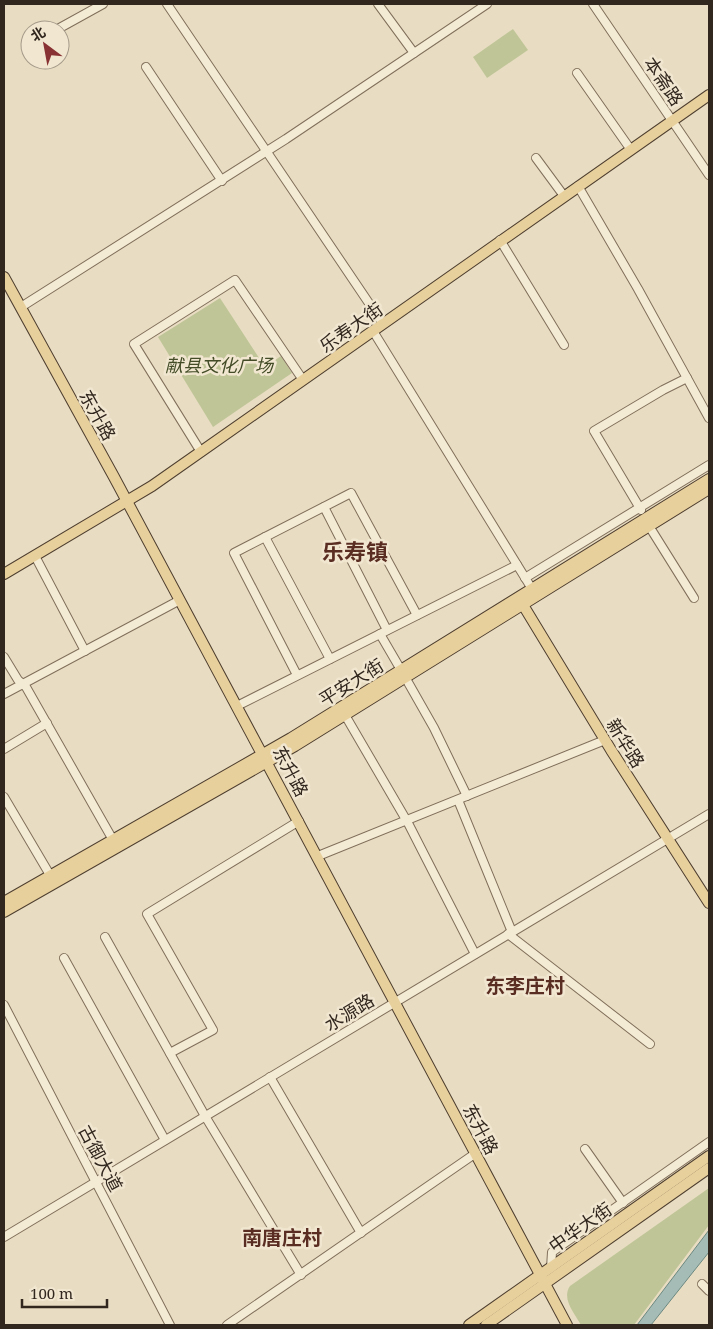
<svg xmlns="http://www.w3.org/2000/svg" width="713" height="1329" font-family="'Noto Serif','Noto Sans SC',serif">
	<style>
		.green { fill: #c0c598 }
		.water { fill: #a4bcb5; stroke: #6c8881 }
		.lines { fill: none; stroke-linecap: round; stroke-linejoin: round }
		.minor-casing { stroke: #806f5b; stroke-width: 10 }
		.major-casing { stroke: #4e3e2f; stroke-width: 12 }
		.minor { stroke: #f4ebd4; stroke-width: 8 }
		.major { stroke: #e8d09d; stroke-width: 10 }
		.labels { text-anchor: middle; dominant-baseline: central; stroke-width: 5; stroke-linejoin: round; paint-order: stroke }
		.street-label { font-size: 18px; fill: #32271e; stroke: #f1e7d1 }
		.park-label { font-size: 18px; font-style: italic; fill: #434c27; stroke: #f1e7d1 }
		.quarter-label { font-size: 20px; font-weight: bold; fill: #5a2d22; stroke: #f1e7d1 }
		.district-label { font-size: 22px; font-weight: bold; fill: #5a2d22; stroke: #f1e7d1 }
	</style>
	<rect width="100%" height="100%" fill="#e8ddc2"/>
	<g class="green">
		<polygon points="513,29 528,50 487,78 473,57"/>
		<polygon points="220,298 265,367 281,356 292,373 213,427 158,337"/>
		<path d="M709,1188v37l-75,100h-53c-6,-11 -20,-26 -11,-39z"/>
	</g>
	<polygon class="water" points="709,1230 709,1252 651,1325 637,1325"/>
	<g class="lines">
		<g class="minor-casing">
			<g id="minor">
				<polyline points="167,4 383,324"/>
				<polyline points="378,4 414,53"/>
				<polyline points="593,4 709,175"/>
				<polyline points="56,30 103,4"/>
				<polyline points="28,46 30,45"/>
				<polyline points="146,67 222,181"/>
				<polyline points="577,73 631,150"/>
				<polyline points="536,158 564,196"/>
				<polyline points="578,186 638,289 709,418"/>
				<polyline points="500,240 564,345"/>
				<polyline points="21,307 286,139 487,4"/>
				<polyline points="373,331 532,589"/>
				<polyline points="201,452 134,344 235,280 303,380"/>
				<polyline points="324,507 387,630"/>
				<polyline points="641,510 594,431 663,390 687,378"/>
				<polyline points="649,526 694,598"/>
				<polyline points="265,537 330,659"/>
				<polyline points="35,556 85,651"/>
				<polyline points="525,578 709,465"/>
				<polyline points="380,634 401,670"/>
				<polyline points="4,657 18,680 26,687 113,840"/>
				<polyline points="297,675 234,553 351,493 417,615"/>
				<polyline points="405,677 434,728 467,796"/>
				<polyline points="4,694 180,600"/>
				<polyline points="237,706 517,565"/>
				<polyline points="345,715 408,823 475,954"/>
				<polyline points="4,749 47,723"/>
				<polyline points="4,797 50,875"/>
				<polyline points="458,800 512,932"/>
				<polyline points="318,856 605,740"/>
				<polyline points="508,934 650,1044"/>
				<polyline points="105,937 205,1116 301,1275"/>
				<polyline points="64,958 165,1140"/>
				<polyline points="4,1005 170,1325"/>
				<polyline points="170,1053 213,1030 147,914 299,821"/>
				<polyline points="270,1077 361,1233"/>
				<polyline points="585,1149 623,1203"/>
				<polyline points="4,1237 709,814"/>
				<polyline points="551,1268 552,1252 709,1142"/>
				<polyline points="702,1284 709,1291"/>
				<polyline points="227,1325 476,1153"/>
			</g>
		</g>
		<g class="major-casing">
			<g id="major">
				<polyline points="4,277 114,477 567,1325"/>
				<polyline points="4,574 152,486 709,95"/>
				<polyline points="520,600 611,750 709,903"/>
				<polyline points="4,902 291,738 709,479"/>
				<polyline points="4,912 295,746 709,489"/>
				<polyline points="469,1325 709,1156"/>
				<polyline points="486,1325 709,1168"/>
			</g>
		</g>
		<use href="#minor" class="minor"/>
		<use href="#major" class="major"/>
	</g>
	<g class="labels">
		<g class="street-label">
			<text transform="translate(664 81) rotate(56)">本斋路</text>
			<text transform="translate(351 327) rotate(-35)">乐寿大街</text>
			<text transform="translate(98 415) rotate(61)">东升路</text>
			<text transform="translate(351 682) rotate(-32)">平安大街</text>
			<text transform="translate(626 743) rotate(58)">新华路</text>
			<text transform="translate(291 771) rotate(62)">东升路</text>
			<text transform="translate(349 1012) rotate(-31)">水源路</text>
			<text transform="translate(481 1129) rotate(62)">东升路</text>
			<text transform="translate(101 1158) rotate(62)">古御大道</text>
			<text transform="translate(580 1227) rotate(-35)">中华大街</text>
		</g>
		<g class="park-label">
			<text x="219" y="365">献县文化广场</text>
		</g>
		<g class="quarter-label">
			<text x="525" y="985">东李庄村</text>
			<text x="282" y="1237">南唐庄村</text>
		</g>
		<g class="district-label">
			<text x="355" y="551">乐寿镇</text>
		</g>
	</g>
	<rect width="713" height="1329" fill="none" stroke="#32271e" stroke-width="10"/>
	<g transform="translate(45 45) rotate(328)"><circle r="24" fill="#f1e7d1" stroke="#a59a89"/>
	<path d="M0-4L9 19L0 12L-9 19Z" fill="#893233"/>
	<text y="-8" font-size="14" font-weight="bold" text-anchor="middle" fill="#32271e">北</text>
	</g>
	<path d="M22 1299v8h85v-8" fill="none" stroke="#32271e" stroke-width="2.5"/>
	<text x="30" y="1299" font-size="15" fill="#32271e" stroke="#f1e7d1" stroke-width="4" paint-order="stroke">100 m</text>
</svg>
